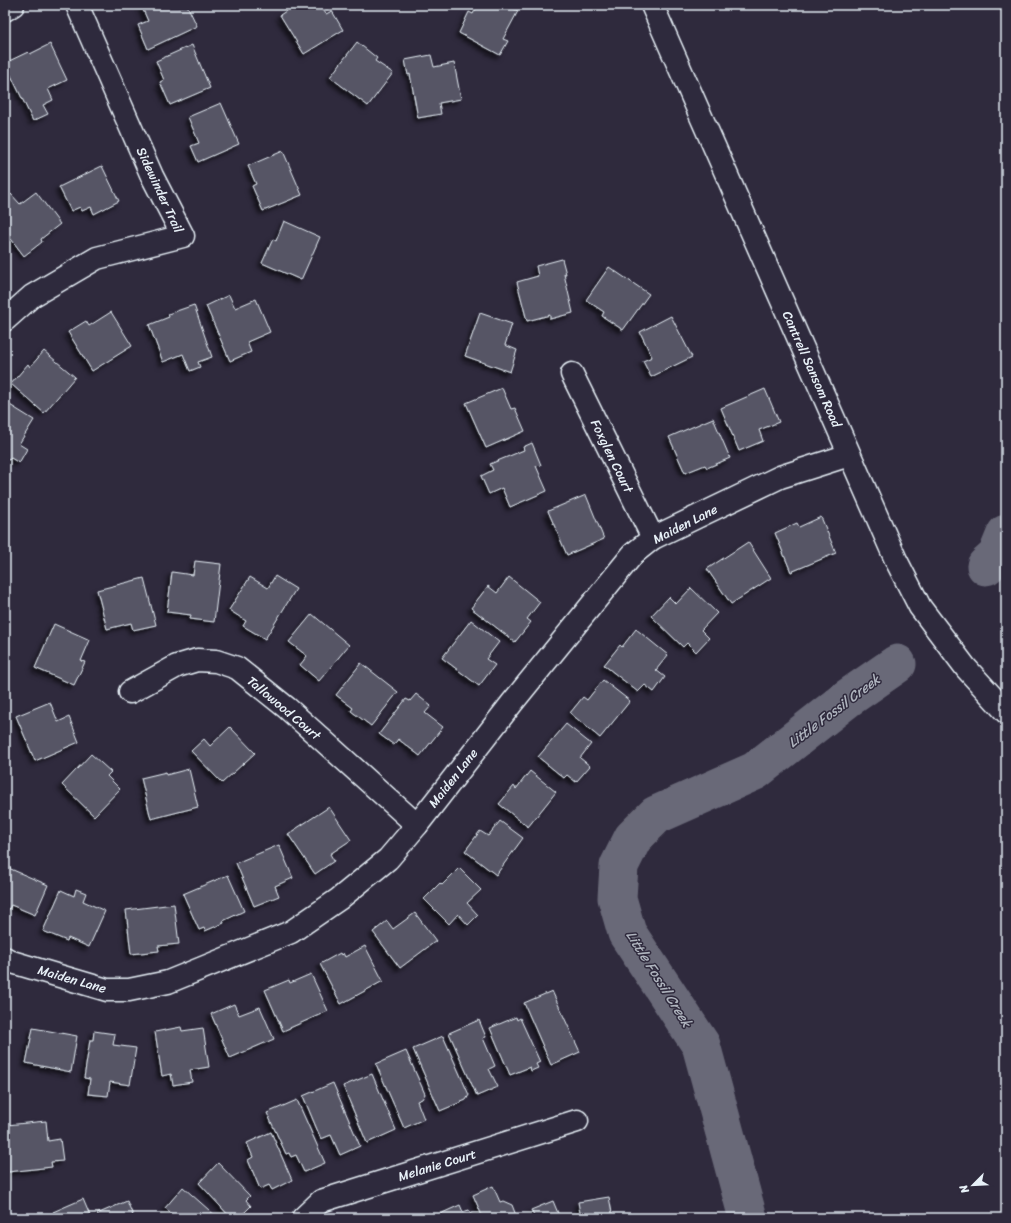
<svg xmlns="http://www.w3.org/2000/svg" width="1011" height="1223" font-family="Sriracha,sans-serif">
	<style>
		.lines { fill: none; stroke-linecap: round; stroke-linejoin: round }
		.river { stroke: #696978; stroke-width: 39 }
		.building { fill: #575565; stroke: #e8f1f8; filter: url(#shadow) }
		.minor-casing { stroke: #e8f1f8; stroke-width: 25 }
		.secondary-casing { stroke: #e8f1f8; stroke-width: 25 }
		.minor { stroke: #2f2a3d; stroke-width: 22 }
		.secondary { stroke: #2f2a3d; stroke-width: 22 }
		.labels { text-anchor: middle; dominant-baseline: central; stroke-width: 3; stroke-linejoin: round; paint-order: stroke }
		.street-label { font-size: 13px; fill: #e8f1f8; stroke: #2f2a3d }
		.water-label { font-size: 14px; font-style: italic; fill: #afb4be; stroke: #2f2a3d }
	</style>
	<defs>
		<filter id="shadow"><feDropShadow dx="-3.5" dy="3.5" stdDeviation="2" flood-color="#0009"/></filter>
	</defs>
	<rect width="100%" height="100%" fill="#2f2a3d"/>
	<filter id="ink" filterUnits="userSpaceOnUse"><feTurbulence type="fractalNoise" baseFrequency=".025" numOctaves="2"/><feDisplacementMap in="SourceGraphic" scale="8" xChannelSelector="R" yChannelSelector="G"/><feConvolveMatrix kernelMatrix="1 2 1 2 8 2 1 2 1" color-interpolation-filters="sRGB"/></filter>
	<g filter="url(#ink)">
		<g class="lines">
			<g class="river">
				<polyline points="986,566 997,556 1006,534"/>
				<polyline points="748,1218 701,1045 627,933 617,898 619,866 633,838 656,815 755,771 848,698 897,664"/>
			</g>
		</g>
		<g class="building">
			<polygon points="141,5 178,5 179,7 187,5 197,26 148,49 138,25 148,21"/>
			<polygon points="295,5 320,5 326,14 332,11 343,30 304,54 280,15"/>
			<polygon points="478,5 507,5 518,11 503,39 508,41 500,55 459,33 469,12 473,14"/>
			<polygon points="357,42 377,58 375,61 393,73 368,106 330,77"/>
			<polygon points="50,44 67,80 48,89 53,100 43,105 48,114 33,121 5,63 28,52 30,54"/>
			<polygon points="192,45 210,88 170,105 160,82 164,80 156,61"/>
			<polygon points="431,55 434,67 454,63 461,99 439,103 441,114 418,118 410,74 408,75 405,60"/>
			<polygon points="221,103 239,144 198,162 191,146 199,143 188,117"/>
			<polygon points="283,151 302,195 263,211 252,186 256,184 248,166"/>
			<polygon points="102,166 119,201 94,214 91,207 82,211 80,207 71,211 59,187"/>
			<polygon points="36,192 60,224 41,239 42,242 24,256 5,231 5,199 11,194 20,204"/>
			<polygon points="284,221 320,237 301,280 262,263 273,239 276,241"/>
			<polygon points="562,259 566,274 564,274 573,313 550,319 550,315 527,321 517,282 538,276 536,266"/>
			<polygon points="609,267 649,294 623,330 602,316 604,312 586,300"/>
			<polygon points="229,295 235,308 256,299 270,332 247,342 251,352 230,361 206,306"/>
			<polygon points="194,305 212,357 198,362 200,367 190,371 183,354 163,362 149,325 169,317 168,314"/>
			<polygon points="111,312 132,346 92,371 68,332 86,321 89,326"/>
			<polygon points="480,313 512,324 505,345 517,350 510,372 465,356"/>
			<polygon points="671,316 692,357 651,377 643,361 652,357 640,332"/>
			<polygon points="44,351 75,377 44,413 11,384 28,364 30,367"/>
			<polygon points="502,388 511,409 515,408 525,431 486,448 466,403"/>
			<polygon points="765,389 779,422 759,430 763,441 739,451 721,408"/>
			<polygon points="5,402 34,420 19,444 27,449 19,463 11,458 9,460 5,458"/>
			<polygon points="713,418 730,458 707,468 705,465 685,473 669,437"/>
			<polygon points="532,443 541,465 536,466 547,491 510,507 502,488 489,494 481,476 493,470 490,464 524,450 523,447"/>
			<polygon points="586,495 604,539 567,555 548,511"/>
			<polygon points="821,517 836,553 791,572 775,533 797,523 799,527"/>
			<polygon points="748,542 771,578 731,604 707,569"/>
			<polygon points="195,561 221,564 214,622 190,619 191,615 167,612 172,572 193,575"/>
			<polygon points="275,576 296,589 265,639 243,626 246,621 229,610 250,577 268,588"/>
			<polygon points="509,577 540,602 527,619 531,622 515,642 471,608 488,586 497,593"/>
			<polygon points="144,578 156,625 133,630 131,623 107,629 97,590"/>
			<polygon points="691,588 717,613 701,630 709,638 696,652 687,643 683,647 651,616 669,597 676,604"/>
			<polygon points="312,614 349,645 319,681 300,665 307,656 289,642"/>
			<polygon points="471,620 499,642 486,659 495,665 479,686 442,658"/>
			<polygon points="54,624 90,640 81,661 85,662 74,685 35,668"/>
			<polygon points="636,629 668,655 656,670 665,677 654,692 645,685 638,692 604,665 620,645 622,647"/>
			<polygon points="361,663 398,692 371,726 351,711 353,708 336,695"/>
			<polygon points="603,680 630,701 600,738 570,713 583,697 587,700"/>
			<polygon points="416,694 431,706 425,713 443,727 420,756 398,739 394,745 379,734 406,699 410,701"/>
			<polygon points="50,702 58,722 69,717 79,742 35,761 16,716"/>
			<polygon points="566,724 591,744 580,758 590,766 576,782 567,775 564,778 538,757"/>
			<polygon points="230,727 255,753 222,783 191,751 204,739 210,746"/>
			<polygon points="91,754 111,772 107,776 120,789 94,816 62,785"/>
			<polygon points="189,769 198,807 151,819 141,778 166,772 166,775"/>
			<polygon points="530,771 556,792 528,827 499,804 514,786 516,789"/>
			<polygon points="329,807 351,840 330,854 334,861 315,874 288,834"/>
			<polygon points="500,821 523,838 496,875 465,851 480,831 488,836"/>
			<polygon points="279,845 293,878 275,886 279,896 254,906 236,863"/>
			<polygon points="6,867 48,885 35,915 11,905 7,913 5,912 5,871"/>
			<polygon points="459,868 481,890 467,903 478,915 468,925 458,914 449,924 424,899 440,883 442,885"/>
			<polygon points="228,875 244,911 223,921 224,923 205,931 204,928 199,930 183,894"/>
			<polygon points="76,889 86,893 83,901 105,911 89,947 68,938 67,941 43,931 61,890 74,896"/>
			<polygon points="174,904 179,944 158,946 159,951 131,954 126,910"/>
			<polygon points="415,913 436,941 400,968 373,932 387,921 393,929"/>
			<polygon points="365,946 383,981 341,1004 320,964 340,953 341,955 343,953 345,957"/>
			<polygon points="311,974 328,1011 283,1031 265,990 289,980 290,983"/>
			<polygon points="552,991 580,1052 551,1065 524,1003"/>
			<polygon points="234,1004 239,1015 260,1007 274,1039 230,1058 211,1014"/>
			<polygon points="516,1017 517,1020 520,1018 540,1062 536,1064 538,1068 531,1071 530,1067 510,1075 490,1028"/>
			<polygon points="479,1020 486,1037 483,1038 495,1066 489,1069 498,1087 477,1096 449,1033"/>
			<polygon points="181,1027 182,1031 203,1028 209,1067 190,1070 192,1082 173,1085 171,1074 162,1076 155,1032"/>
			<polygon points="33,1028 77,1036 71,1072 26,1063"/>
			<polygon points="94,1031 115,1034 113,1045 136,1048 130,1085 110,1082 108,1096 88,1094 90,1079 84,1078 90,1040 93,1040"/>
			<polygon points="443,1036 469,1095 466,1100 440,1111 413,1049"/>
			<polygon points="406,1051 425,1094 422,1099 417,1101 424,1119 404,1128 376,1064"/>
			<polygon points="372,1074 396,1130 367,1143 343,1086"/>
			<polygon points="333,1083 360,1146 340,1155 331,1135 321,1139 303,1096"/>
			<polygon points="297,1100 325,1163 304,1172 296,1155 291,1157 289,1153 286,1154 267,1113"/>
			<polygon points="46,1121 48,1141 60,1139 63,1161 51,1162 52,1167 8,1172 6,1147 9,1147 7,1125"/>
			<polygon points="271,1132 292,1180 272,1190 269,1185 260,1189 248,1160 253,1157 247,1143"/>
			<polygon points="218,1163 250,1196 246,1200 251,1206 239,1218 231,1218 199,1183"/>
			<polygon points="493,1186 500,1202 503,1201 512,1205 517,1218 483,1218 473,1195"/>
			<polygon points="183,1187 218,1218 176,1218 165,1208"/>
			<polygon points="609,1197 613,1218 581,1218 578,1202"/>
			<polygon points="83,1199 91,1218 56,1218 53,1212"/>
			<polygon points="127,1201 134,1218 99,1218 97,1214"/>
			<polygon points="553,1201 560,1218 534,1218 535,1218 531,1210"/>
			<polygon points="460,1205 463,1212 469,1210 473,1218 441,1218 440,1214"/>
			<polygon points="430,1213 433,1218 418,1218"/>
			<polygon points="48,1214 50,1218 40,1218"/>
		</g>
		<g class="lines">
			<g class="minor-casing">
				<g id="minor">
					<polyline points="5,10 13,5"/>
					<polyline points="5,320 32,296 97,258 183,236 152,176 77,5"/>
					<polyline points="572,374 653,538"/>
					<polyline points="130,692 177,666 197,660 216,661 237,668 287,708 417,825"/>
					<polyline points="5,958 12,962 107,990 129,990 168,982 291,932 339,899 388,859 417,825 512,703 633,554 653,538 780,477 849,455"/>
					<polyline points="303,1218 321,1201 577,1121"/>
				</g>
			</g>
			<g class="secondary-casing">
				<polyline id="secondary" points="652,5 896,560 920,607 966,668 1006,712"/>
			</g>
			<use href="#minor" class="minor"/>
			<use href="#secondary" class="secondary"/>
		</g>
	</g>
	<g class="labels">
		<g class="street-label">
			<text transform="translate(160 190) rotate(65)">Sidewinder Trail</text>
			<text transform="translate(812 369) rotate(66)">Cantrell Sansom Road</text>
			<text transform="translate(612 456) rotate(64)">Foxglen Court</text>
			<text transform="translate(685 524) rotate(-27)">Maiden Lane</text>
			<text transform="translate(284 708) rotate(40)">Tallowood Court</text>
			<text transform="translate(453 778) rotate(-52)">Maiden Lane</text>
			<text transform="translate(72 979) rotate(16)">Maiden Lane</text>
			<text transform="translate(437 1165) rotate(-17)">Melanie Court</text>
		</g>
		<g class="water-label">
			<text transform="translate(834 711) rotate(-37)">Little Fossil Creek</text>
			<text transform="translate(659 979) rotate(58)">Little Fossil Creek</text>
		</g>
	</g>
	<rect width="1011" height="1223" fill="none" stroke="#2f2a3d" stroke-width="20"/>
	<rect x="10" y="10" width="991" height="1203" fill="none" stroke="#e8f1f8" stroke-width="1.5" filter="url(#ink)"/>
	<g transform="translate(973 1185) rotate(246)" stroke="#2f2a3d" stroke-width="3" paint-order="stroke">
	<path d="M0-3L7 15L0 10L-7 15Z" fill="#e8f1f8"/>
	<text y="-6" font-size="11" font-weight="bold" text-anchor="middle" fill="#e8f1f8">N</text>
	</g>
</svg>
